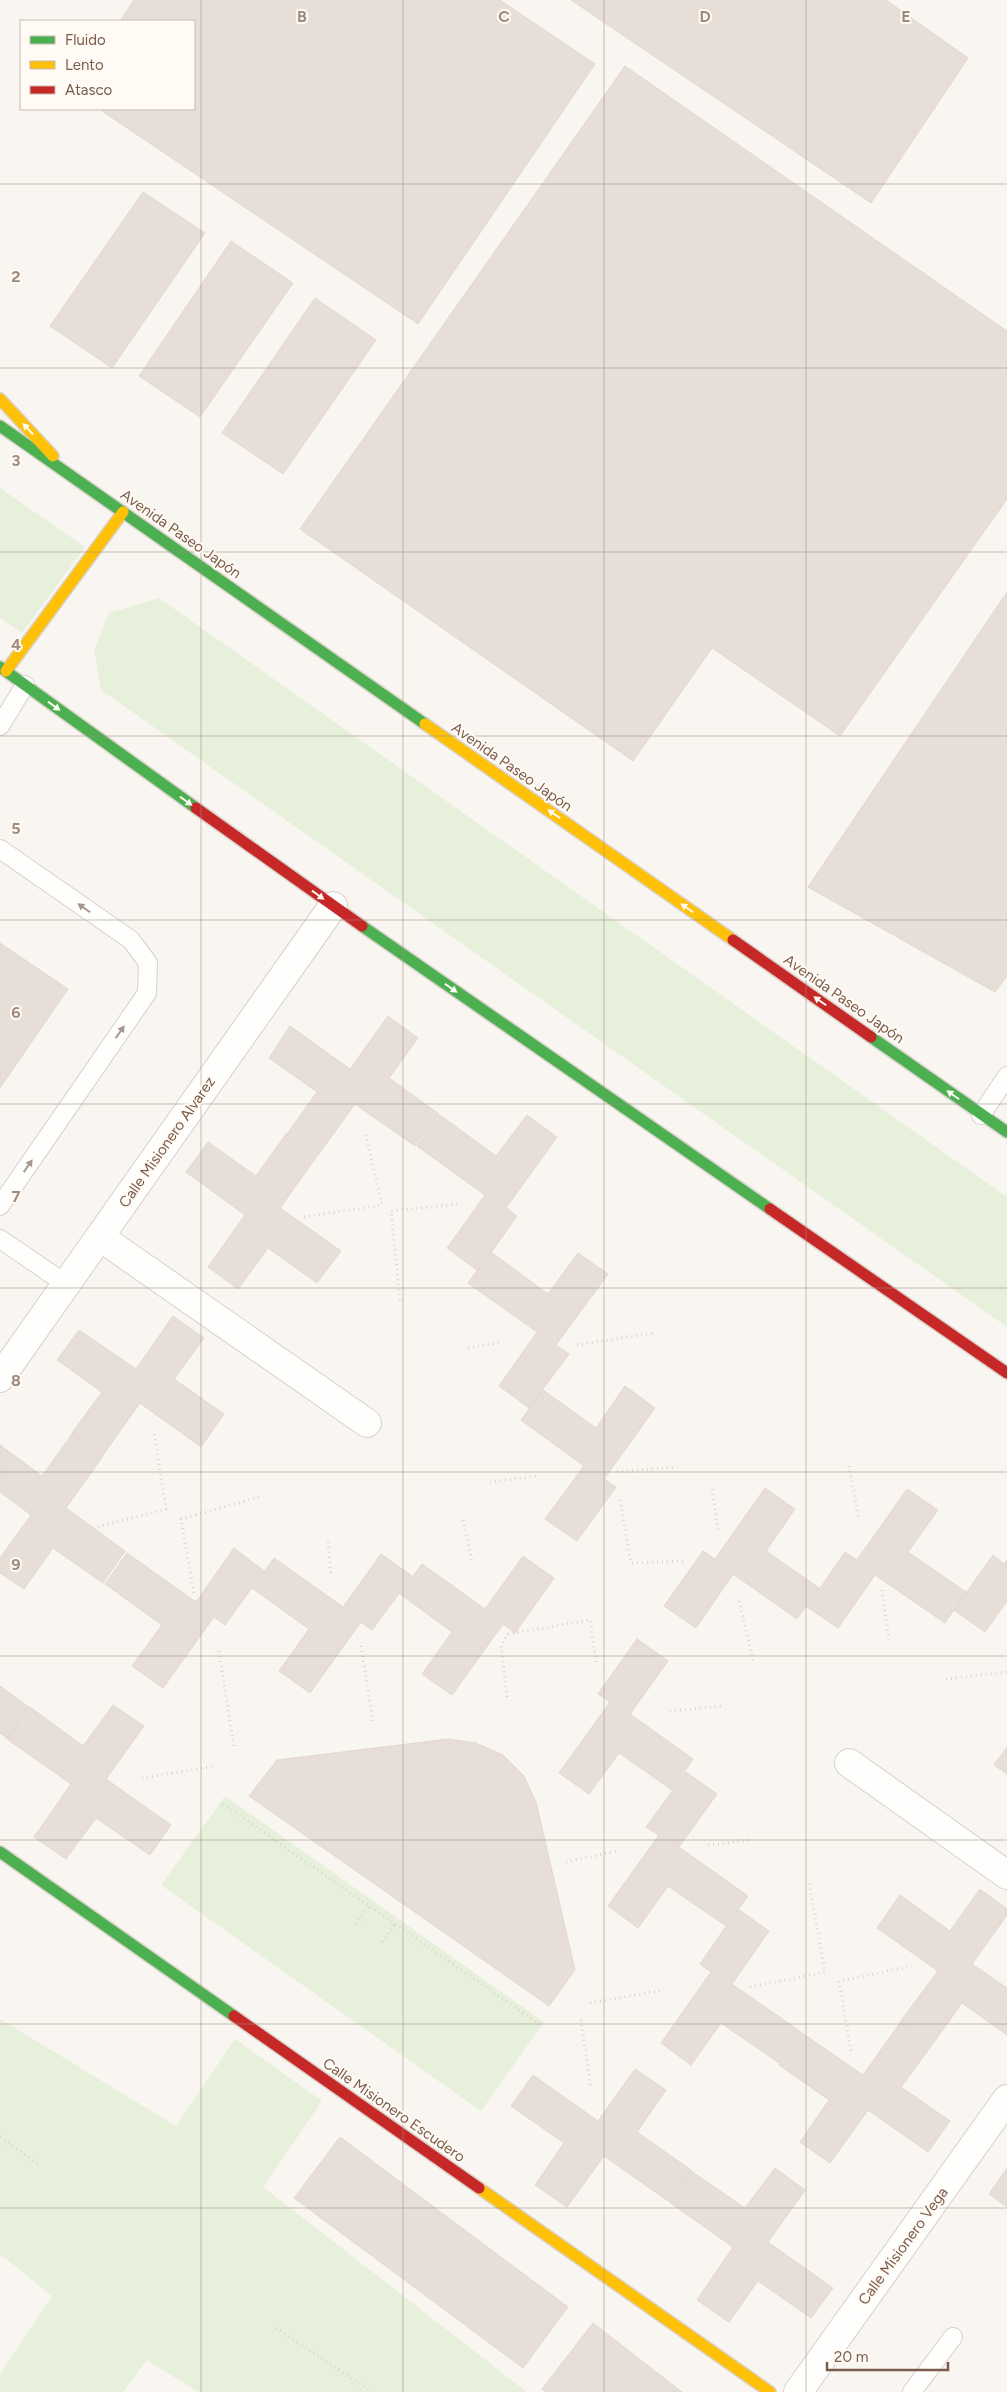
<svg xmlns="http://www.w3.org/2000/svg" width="1007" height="2392" font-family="Figtree,sans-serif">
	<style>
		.green { fill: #e7f0db }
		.building { fill: #e6ded7; stroke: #e2d8d2 }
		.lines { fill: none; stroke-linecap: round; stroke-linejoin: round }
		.lane-casing { stroke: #d7d1cb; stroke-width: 20 }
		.street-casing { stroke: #d7d1cb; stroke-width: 30 }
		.fast-casing { stroke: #d9d2cb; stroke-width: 14 }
		.slow-casing { stroke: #d9d2cb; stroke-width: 14 }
		.jam-casing { stroke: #d9d2cb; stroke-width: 14 }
		.path { stroke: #dcd5d0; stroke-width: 3; stroke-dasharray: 1 4; stroke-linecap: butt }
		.lane { stroke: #fefefd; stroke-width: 18 }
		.street { stroke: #fefefd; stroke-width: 28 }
		.fast { stroke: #4caf50; stroke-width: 11 }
		.slow { stroke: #ffc107; stroke-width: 11 }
		.jam { stroke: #c62828; stroke-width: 11 }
		.oneway { fill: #fffaf3 }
		.oneway2 { fill: #a8958b }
		.grid { fill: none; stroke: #9f8a7d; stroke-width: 1; stroke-opacity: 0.55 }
		.labels { text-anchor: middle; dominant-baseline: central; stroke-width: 4; stroke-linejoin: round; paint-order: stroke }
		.street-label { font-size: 15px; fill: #7a5c4d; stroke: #fffaf3 }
		.grid-label { font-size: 16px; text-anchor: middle; font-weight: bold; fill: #9f8a7d; stroke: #fffaf3; stroke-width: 4; stroke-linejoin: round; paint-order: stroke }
	</style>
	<rect width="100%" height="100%" fill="#f9f5f0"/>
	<g class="green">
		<polygon points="0,488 85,547 22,633 0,618"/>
		<polygon points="159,598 1007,1197 1007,1327 101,690 94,650 109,613"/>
		<polygon points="225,1796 544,2022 481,2111 161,1885"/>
		<polygon points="0,2019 176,2126 235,2039 322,2101 263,2187 527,2392 198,2392 147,2360 123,2392 0,2392 0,2374 52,2296 0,2254"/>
	</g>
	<g class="building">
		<polygon points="134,0 500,0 595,64 418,324 99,109 194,109 194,21 120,21"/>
		<polygon points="571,0 886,0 968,58 871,203"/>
		<polygon points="625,66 1007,331 1007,499 840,736 712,648 633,761 300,529"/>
		<polygon points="143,192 205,233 112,368 50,326"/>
		<polygon points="231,241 293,283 200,417 139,376"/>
		<polygon points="315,298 376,340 283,474 222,433"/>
		<polygon points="1007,592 1007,976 995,992 808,887"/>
		<polygon points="0,943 68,989 0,1088"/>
		<polygon points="388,1016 418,1038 389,1078 439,1114 415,1146 355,1104 318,1155 287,1134 317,1092 269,1058 290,1026 350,1069"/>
		<polygon points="440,1115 496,1156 527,1115 557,1137 506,1208 517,1216 478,1271 447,1248 485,1195 417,1146"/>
		<polygon points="286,1134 317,1156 280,1208 341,1251 317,1283 268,1248 238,1289 208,1267 245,1215 186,1172 208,1142 256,1176"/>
		<polygon points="491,1252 548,1294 578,1253 608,1274 556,1345 569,1354 529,1408 499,1386 537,1332 468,1283"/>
		<polygon points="173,1316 204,1338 174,1379 224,1414 201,1447 140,1403 103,1455 72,1433 102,1392 57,1360 79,1330 136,1369"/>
		<polygon points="625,1386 655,1408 604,1479 616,1487 577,1541 545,1519 584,1466 521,1420 543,1390 596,1428"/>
		<polygon points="72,1434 103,1456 66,1508 125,1551 103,1583 53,1548 24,1589 0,1573 0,1558 31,1515 0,1492 0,1445 42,1476"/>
		<polygon points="765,1488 795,1509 766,1551 819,1588 797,1619 733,1574 696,1628 664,1606 703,1551 715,1559"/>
		<polygon points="907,1489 938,1510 908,1552 966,1592 945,1623 875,1575 838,1628 807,1607 845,1552 857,1560"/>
		<polygon points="234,1548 264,1571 225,1625 214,1617 163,1688 132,1666 162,1625 105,1584 127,1553 196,1602"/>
		<polygon points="381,1554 412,1576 372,1630 361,1622 310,1693 279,1671 309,1629 252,1588 274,1558 343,1607"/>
		<polygon points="993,1555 1004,1564 1007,1560 1007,1601 985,1632 954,1610"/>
		<polygon points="523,1556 554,1578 515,1633 503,1624 452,1695 422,1674 452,1632 400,1594 422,1564 485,1609"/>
		<polygon points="637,1639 668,1661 630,1714 693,1759 672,1790 619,1753 589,1794 559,1773 610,1702 598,1694"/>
		<polygon points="0,1686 29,1707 7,1738 0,1733"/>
		<polygon points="113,1705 144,1726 106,1779 171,1825 150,1855 96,1818 66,1859 34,1837 71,1784 7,1739 30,1707 83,1746"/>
		<polygon points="448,1739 476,1743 503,1755 524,1776 536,1802 575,1970 549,2006 249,1796 277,1760"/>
		<polygon points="1007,1747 1007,1774 994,1765"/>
		<polygon points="686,1772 717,1794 679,1847 748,1896 726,1926 668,1886 638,1928 608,1906 659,1835 646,1827"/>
		<polygon points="980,1889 1007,1909 1007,1915 972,1964 1007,1988 1007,2035 962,2003 932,2045 900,2022 938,1971 877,1928 900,1895 950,1931"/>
		<polygon points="738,1909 769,1931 732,1984 801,2032 779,2063 721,2023 691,2065 661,2043 711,1972 700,1964"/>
		<polygon points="900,2023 931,2046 901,2087 950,2121 928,2152 868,2110 830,2163 800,2142 829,2100 779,2065 802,2033 863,2075"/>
		<polygon points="635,2069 666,2090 637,2132 691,2170 668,2201 604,2156 567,2207 535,2185 564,2143 511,2106 533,2075 598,2121"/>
		<polygon points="340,2137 568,2307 523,2368 294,2198"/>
		<polygon points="775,2168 805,2190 768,2242 833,2288 811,2318 758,2281 729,2322 697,2300 733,2247 669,2202 691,2171 745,2208"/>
		<polygon points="1007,2168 1007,2207 989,2194"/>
		<polygon points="593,2323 682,2392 546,2392 542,2389"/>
	</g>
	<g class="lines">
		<g class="lane-casing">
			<g id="lane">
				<polyline points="0,726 25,685"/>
				<polyline points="0,849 131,940 148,963 147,993 0,1206"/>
				<polyline points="981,1115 1007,1076"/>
				<polyline points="0,1239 66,1284"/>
				<polyline points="912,2392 953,2337"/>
			</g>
		</g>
		<g class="street-casing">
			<g id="street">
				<polyline points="100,1237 367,1423"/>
				<polyline points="0,1378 333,906"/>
				<polyline points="849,1763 1007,1875"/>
				<polyline points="798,2392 1007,2099"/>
			</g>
		</g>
		<g class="fast-casing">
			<g id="fast">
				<polyline points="0,426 425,724"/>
				<polyline points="0,667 196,808"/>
				<polyline points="362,926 770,1209"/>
				<polyline points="871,1037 1007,1132"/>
				<polyline points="0,1852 234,2016"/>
			</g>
		</g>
		<g class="slow-casing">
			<g id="slow">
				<polyline points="0,399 53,456"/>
				<polyline points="6,671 123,512"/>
				<polyline points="425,724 733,940"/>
				<polyline points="479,2188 770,2392"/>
			</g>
		</g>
		<g class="jam-casing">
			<g id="jam">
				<polyline points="196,808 362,926"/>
				<polyline points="733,940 871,1037"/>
				<polyline points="770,1209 1007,1373"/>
				<polyline points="234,2016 479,2188"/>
			</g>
		</g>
		<g class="path">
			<polyline points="304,1217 382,1205 365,1131"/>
			<polyline points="400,1300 391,1211 460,1204"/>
			<polyline points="577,1345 653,1333"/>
			<polyline points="468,1348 502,1342"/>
			<polyline points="849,1466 859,1519"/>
			<polyline points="617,1472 677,1467"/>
			<polyline points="490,1482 538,1476"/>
			<polyline points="712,1489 718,1530"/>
			<polyline points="620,1500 631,1563 684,1561"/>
			<polyline points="463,1520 472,1563"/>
			<polyline points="93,1528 166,1509 154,1432"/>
			<polyline points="328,1542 331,1577"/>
			<polyline points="882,1590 889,1640"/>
			<polyline points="194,1593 181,1519 263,1496"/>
			<polyline points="739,1601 754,1664"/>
			<polyline points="361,1646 373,1722"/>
			<polyline points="219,1651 234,1748"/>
			<polyline points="946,1679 1007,1672"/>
			<polyline points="507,1697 501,1646 508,1634 590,1620 596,1662"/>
			<polyline points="670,1711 724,1706"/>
			<polyline points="142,1778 216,1766"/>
			<polyline points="223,1804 543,2027"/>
			<polyline points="708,1845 750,1840"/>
			<polyline points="566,1862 618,1851"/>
			<polyline points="356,1924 369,1906"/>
			<polyline points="382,1942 395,1924"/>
			<polyline points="750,1987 825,1972 809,1882"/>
			<polyline points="590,2003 664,1990"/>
			<polyline points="581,2020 591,2089"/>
			<polyline points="851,2051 839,1981 912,1966"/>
			<polyline points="0,2137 38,2164"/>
			<polyline points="276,2328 372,2392"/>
		</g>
		<use href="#lane" class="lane"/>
		<use href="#street" class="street"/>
		<use href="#fast" class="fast"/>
		<use href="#slow" class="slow"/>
		<use href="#jam" class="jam"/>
	</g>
	<defs><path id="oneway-solid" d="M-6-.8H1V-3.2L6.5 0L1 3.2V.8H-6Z" transform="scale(1.25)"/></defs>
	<g class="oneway">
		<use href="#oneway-solid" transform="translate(28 429) rotate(-133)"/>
		<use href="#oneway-solid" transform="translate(54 706) rotate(36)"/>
		<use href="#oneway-solid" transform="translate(186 801) rotate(36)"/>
		<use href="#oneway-solid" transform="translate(554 814) rotate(-145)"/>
		<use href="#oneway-solid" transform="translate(318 895) rotate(36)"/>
		<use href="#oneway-solid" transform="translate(687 908) rotate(-145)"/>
		<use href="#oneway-solid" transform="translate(451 988) rotate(35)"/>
		<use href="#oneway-solid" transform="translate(820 1001) rotate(-145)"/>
		<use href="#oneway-solid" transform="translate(953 1095) rotate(-145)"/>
	</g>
	<g class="oneway2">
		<use href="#oneway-solid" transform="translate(84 908) rotate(-145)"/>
		<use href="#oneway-solid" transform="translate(120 1032) rotate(-55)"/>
		<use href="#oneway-solid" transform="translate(28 1166) rotate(-55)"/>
	</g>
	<path class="grid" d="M201,0v2392M403,0v2392M604,0v2392M806,0v2392M0,184h1007M0,368h1007M0,552h1007M0,736h1007M0,920h1007M0,1104h1007M0,1288h1007M0,1472h1007M0,1656h1007M0,1840h1007M0,2024h1007M0,2208h1007"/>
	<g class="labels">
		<g class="street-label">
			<text transform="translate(181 534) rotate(35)">Avenida Paseo Japón</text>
			<text transform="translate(512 767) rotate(35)">Avenida Paseo Japón</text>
			<text transform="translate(844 999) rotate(35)">Avenida Paseo Japón</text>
			<text transform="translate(167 1142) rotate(-55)">Calle Misionero Alvarez</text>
			<text transform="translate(394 2110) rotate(35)">Calle Misionero Escudero</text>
			<text transform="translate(903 2246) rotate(-54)">Calle Misionero Vega</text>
		</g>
	</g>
	<g class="grid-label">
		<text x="302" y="22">B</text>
		<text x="504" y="22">C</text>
		<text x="705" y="22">D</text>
		<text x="906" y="22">E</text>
		<text x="16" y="282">2</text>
		<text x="16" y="466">3</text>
		<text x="16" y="650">4</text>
		<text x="16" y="834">5</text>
		<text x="16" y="1018">6</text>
		<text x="16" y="1202">7</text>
		<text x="16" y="1386">8</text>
		<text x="16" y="1570">9</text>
	</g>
	<rect x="20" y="20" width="175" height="90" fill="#fffaf3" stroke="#cabbb1"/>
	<rect x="30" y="36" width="25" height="8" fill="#4caf50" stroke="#cabbb1"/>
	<text x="65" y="45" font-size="15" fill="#7a5c4d">Fluido</text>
	<rect x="30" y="61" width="25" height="8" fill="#ffc107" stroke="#cabbb1"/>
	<text x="65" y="70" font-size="15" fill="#7a5c4d">Lento</text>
	<rect x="30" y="86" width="25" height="8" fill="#c62828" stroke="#cabbb1"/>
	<text x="65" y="95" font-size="15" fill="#7a5c4d">Atasco</text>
	<path d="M827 2362v8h121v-8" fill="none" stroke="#7a5c4d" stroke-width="2.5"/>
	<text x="834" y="2362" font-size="15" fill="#7a5c4d" stroke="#fffaf3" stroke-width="4" paint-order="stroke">20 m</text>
</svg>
